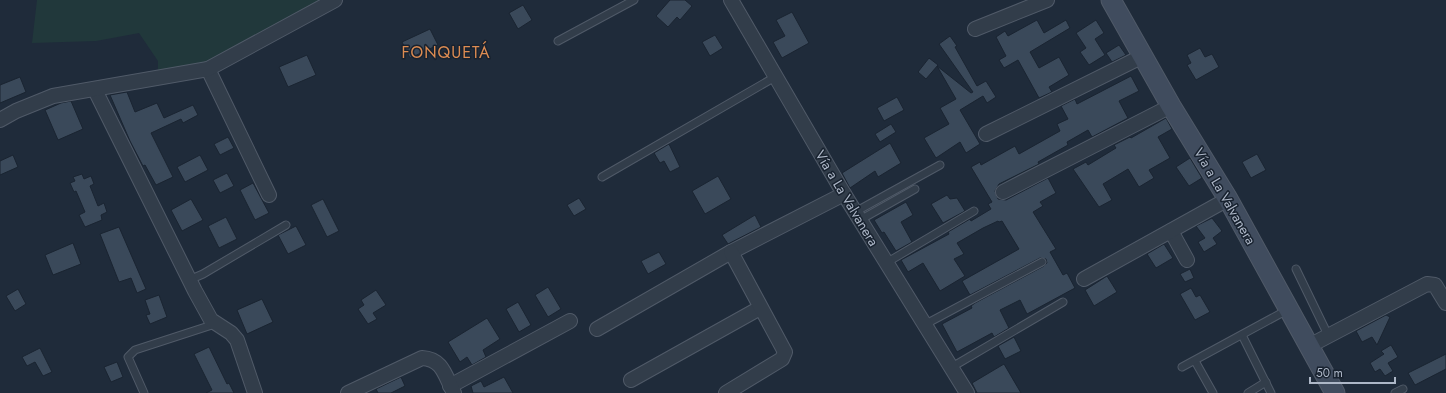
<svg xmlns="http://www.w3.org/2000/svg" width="1446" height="393" font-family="Jost,sans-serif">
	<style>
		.green { fill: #21383b }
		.building { fill: #3a495a; stroke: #1a2431 }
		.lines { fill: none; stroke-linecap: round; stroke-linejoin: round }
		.lane-casing { stroke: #505a68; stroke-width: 9 }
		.street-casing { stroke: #505a68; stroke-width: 16 }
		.secondary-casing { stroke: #505a68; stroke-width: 21 }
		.lane { stroke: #323d4a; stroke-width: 7 }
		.street { stroke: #323d4a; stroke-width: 14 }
		.secondary { stroke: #404c5e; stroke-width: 19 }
		.labels { text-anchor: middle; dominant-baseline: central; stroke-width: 3; stroke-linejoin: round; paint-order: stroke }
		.street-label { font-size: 14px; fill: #adb7c7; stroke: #18222f }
		.quarter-label { font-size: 16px; letter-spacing: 1px; fill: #dd8c52; stroke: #18222f }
	</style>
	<rect width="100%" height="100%" fill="#1f2b3a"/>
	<polygon class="green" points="37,0 335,0 208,69 158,78 158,61 139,33 96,41 32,43"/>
	<g class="building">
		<polygon points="670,0 685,0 692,6 680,20 677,17 668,27 656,16"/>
		<polygon points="523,5 532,20 518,29 509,13"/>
		<polygon points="792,12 809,43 782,58 773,42 785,36 776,20"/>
		<polygon points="1037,20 1044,33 1066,20 1070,28 1030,52 1039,68 1059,57 1069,75 1049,87 1052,92 1039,98 1018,60 1004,68 999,60 1006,56 996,37 1005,31 1008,36"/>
		<polygon points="1096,20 1104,33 1095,39 1105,55 1089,65 1080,52 1086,48 1076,33"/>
		<polygon points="430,29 438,45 410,58 402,42"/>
		<polygon points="715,35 723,48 710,56 702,42"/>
		<polygon points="950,36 957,46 955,47 977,86 986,81 996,97 987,103 983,96 960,110 980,144 966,153 960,142 936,158 924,138 949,124 940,108 956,99 937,66 971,93 973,92 939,44"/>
		<polygon points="1119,45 1126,55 1112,62 1106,53"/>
		<polygon points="1200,48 1205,57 1212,54 1219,67 1196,80 1187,65 1191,63 1187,55"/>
		<polygon points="307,55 316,75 288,87 279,67"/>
		<polygon points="929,58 938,65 926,79 918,72"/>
		<polygon points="1131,76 1139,91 1119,101 1128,118 1092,137 1088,130 1067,142 1068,145 1038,162 1039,164 999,184 995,191 998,199 1006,200 1048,178 1056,193 1040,202 1043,206 1033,212 1056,249 1050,252 1063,275 1067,273 1075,288 1027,314 1020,300 1000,310 1009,328 994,337 992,333 957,352 942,324 972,308 971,306 975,303 1044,266 1047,263 1046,259 1040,258 970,295 962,281 1019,249 1002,221 999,222 998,221 983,228 957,243 964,254 954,259 965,276 940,291 923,263 908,272 901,260 949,234 948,232 970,219 971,221 991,209 988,204 992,202 971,167 980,162 981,165 1015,146 1019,154 1060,131 1057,124 1068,119 1061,106 1075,99 1077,104"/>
		<polygon points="20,77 26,92 0,103 0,85"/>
		<polygon points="127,92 135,112 157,103 164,118 193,105 198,115 183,123 181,119 151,133 173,177 156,185 145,165 143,166 130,141 110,95"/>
		<polygon points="897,97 904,110 884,121 877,108"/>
		<polygon points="71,101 83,129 58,140 45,110 61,103"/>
		<polygon points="1166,118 1172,129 1158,137 1170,158 1149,170 1154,178 1139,187 1128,169 1103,184 1112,200 1099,207 1073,169 1086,162 1088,165 1116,148 1114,145 1130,137 1131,138"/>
		<polygon points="891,124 896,132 880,142 875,134"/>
		<polygon points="228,137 234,148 220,155 214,144"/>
		<polygon points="890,143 901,163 878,177 875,171 850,188 842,173"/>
		<polygon points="669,144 680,167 670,172 664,161 660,163 654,153"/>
		<polygon points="1257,154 1266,170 1251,178 1242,162"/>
		<polygon points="13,155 18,167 0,175 0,161"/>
		<polygon points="200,155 208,170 185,182 177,167"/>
		<polygon points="1190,158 1202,178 1189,186 1176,167"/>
		<polygon points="227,173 234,186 220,193 213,180"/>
		<polygon points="82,174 84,179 91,176 94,184 90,186 98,206 104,203 107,212 101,215 102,220 85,227 79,215 85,212 76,191 74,192 70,183 75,181 73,177"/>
		<polygon points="718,176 731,199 705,214 692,191"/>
		<polygon points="253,183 269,213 255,220 240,190"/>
		<polygon points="947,195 950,199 957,198 965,211 943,223 931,204"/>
		<polygon points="579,198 586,209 574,216 567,205"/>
		<polygon points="191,199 203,220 182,231 171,210"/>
		<polygon points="323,199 339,231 327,237 311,205"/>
		<polygon points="906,202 913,215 901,222 912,242 896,251 884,232 882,233 874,220"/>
		<polygon points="755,215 761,227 728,244 722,235"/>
		<polygon points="226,217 237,239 219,248 208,226"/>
		<polygon points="1212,218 1222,231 1213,238 1217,244 1204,252 1198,242 1205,238 1196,226"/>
		<polygon points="296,226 306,245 288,254 278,235"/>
		<polygon points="119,227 146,289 137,293 131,278 119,282 100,234"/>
		<polygon points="73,243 81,264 53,275 45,255"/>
		<polygon points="1164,244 1173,258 1156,268 1147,254"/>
		<polygon points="659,252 666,264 648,274 641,261"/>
		<polygon points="1190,269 1194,278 1185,282 1180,274"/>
		<polygon points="1107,276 1117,292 1094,306 1085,290"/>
		<polygon points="548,287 561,309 548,317 535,295"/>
		<polygon points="1191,288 1196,297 1200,295 1210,312 1195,320 1180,294"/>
		<polygon points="18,289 26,304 15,311 6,296"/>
		<polygon points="376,290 386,305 373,313 377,319 368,324 358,309 364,305 361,300"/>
		<polygon points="159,295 167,317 150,324 146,315 150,314 145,300"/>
		<polygon points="262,299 273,322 247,334 237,310"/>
		<polygon points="518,302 531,325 519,332 506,309"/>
		<polygon points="1386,315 1390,317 1377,345 1372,337 1362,342 1356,331"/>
		<polygon points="487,318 500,339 483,350 486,357 472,365 467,357 460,362 448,342"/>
		<polygon points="1014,337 1021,351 1005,359 998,346"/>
		<polygon points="1391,345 1398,357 1388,363 1393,371 1385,376 1380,369 1375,372 1370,363 1384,354 1381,351"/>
		<polygon points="209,347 227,384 229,383 234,393 206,393 212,390 194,354"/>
		<polygon points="40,348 52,372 43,376 35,362 27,366 22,357"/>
		<polygon points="1446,354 1446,369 1415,385 1408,373"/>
		<polygon points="117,362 123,377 111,382 104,367"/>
		<polygon points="1004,364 1021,393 977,393 972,383"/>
		<polygon points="401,377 405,386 391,393 378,393 376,389"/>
		<polygon points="504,377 513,393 473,393 471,386 481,381 484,387"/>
	</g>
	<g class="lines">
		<g class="lane-casing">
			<g id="lane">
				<polyline points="558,41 634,0"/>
				<polyline points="602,177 775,77"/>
				<polyline points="855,212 940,165"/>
				<polyline points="860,220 915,189"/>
				<polyline points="886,263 974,211"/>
				<polyline points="1296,269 1328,335"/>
				<polyline points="189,280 203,274 286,225"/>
				<polyline points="924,325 1042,262"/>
				<polyline points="1242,335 1271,393"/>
				<polyline points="1195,361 1213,393"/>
				<polyline points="952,367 1063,302"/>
				<polyline points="1182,367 1289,309"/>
				<polyline points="144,393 128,357 135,350 215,324"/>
				<polyline points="1248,393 1266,382"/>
				<polyline points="1395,393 1403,389"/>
			</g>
		</g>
		<g class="street-casing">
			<g id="street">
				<polyline points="731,0 844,194 967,393"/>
				<polyline points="975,29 1047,0"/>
				<polyline points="208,69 269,195"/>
				<polyline points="95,90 195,291 211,320 231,333 237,340 255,393"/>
				<polyline points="0,120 16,111 53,96 208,69 335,0"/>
				<polyline points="986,134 1143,56"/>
				<polyline points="1003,192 1171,106"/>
				<polyline points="1171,231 1187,260"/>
				<polyline points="1084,279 1228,199"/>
				<polyline points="597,329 731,252 844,194"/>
				<polyline points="1309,346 1427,284 1435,285 1446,303"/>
				<polyline points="631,380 760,308"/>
				<polyline points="450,386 570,321"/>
				<path d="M348,393l74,-35c21,1 23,18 32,35"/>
				<polyline points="726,393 782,359 785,352 731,252"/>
			</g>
		</g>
		<g class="secondary-casing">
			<polyline id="secondary" points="1111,0 1171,106 1228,199 1335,393"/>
		</g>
		<use href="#lane" class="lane"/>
		<use href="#street" class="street"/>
		<use href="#secondary" class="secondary"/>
	</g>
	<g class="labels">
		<g class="street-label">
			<text transform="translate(1225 196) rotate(60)">Vía a La Valvanera</text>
			<text transform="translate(847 198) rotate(59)">Vía a La Valvanera</text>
		</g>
		<g class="quarter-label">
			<text x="446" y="52">FONQUETÁ</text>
		</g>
	</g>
	<path d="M1310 377v6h85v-6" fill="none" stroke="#adb7c7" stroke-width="2"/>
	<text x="1316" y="377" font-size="12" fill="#adb7c7" stroke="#18222f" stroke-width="3" paint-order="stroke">50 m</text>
</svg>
